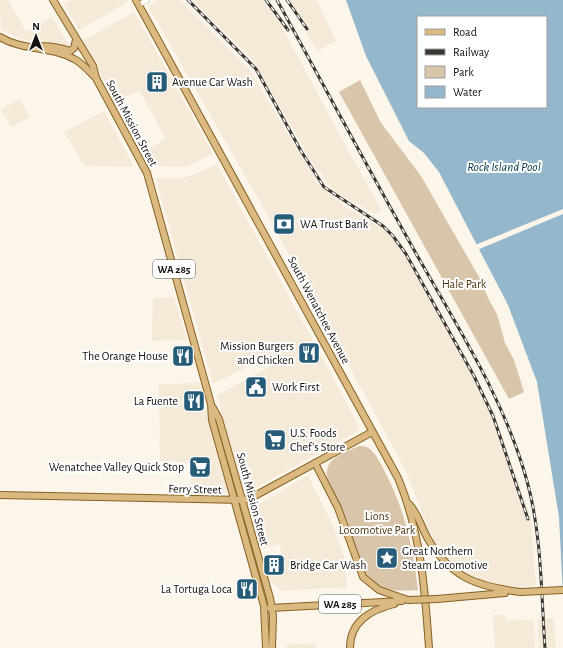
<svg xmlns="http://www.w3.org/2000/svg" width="563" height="648" font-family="'Alegreya Sans',sans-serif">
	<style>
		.built { fill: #f5e9d8 }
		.green { fill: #d9c5a9 }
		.water { fill: #94b7cb; fill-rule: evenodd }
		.pier { fill: #fcf5ea }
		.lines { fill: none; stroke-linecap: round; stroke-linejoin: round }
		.minor-casing { stroke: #cdc7bd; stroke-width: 6 }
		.major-casing { stroke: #856122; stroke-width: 8 }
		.minor { stroke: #fff; stroke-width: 4.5 }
		.major { stroke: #daba81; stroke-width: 6 }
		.rail-casing { stroke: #3a3632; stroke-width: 3 }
		.rail { stroke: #fff; stroke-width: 1.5; stroke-dasharray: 4.5; stroke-linecap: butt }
		.major-bridge-casing { stroke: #856122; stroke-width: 8; stroke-linecap: butt }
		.major-bridge { stroke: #daba81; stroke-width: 6 }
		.labels { text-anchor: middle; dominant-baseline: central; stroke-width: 4; stroke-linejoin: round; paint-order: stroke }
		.shield { fill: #fff; stroke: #5a5856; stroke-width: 1 }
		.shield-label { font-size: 11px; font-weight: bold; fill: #14110e }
		.poi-label { font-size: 12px; fill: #14110e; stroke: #fff; text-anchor: start }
		.street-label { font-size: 12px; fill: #14110e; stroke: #fff }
		.park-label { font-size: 12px; fill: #4d360f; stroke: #fff }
		.water-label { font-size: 13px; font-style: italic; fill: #023449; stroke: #fff }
	</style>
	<rect width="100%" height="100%" fill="#fcf5ea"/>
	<g class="built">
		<polygon points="0,0 8,0 26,32 52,17 70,47 22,39 1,30"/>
		<polygon points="71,0 127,0 128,2 79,30 64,4"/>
		<polygon points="158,0 180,0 248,68 319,185 342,203 342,205 390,232 405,254 495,415 531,520 536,586 509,587 484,581 459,569 439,549 429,530 406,471 268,216 148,6"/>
		<polygon points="192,0 263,0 285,30 284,31 350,154 382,210 376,214 333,191 321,172 318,173 252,59"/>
		<polygon points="289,0 317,0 336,41 317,51"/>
		<polygon points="134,12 213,153 187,167 152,166 143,152 166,139 139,90 116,102 83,41"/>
		<polygon points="20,99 30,117 11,127 1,109"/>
		<polygon points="104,111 133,165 131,167 85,166 64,132"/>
		<polygon points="217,164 359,426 358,431 250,491 244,490 242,487 217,395 277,363 272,354 213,384 156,180 157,178 183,178 196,174"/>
		<polygon points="174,297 187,340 152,341 153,298"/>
		<polygon points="199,383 227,489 225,493 191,494 191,462 160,461 159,384"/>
		<polygon points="307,476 309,477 332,524 344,557 347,589 328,588 282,591 270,582 263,560 282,555 279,544 262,549 252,508"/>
		<polygon points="493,615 506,615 507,621 534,620 535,648 495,648"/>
		<polygon points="554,618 556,648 539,648 538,619"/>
		<polygon points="316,643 316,648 285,648 288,645"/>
	</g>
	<g class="green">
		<polygon points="360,80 381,123 421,176 479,277 490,302 497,314 505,343 514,360 524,392 509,399 339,92"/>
		<path d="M360,446c12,-1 18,13 23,22 21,39 30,78 35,122 -15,1 -32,2 -45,-8 -14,-11 -21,-47 -27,-64 -6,-14 -15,-27 -19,-42 -1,-3 0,-6 1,-9 3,-10 22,-18 32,-21z"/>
	</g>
	<path class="water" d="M346,0h217v596l-4,-79 -22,-135 -29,-77 -69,-133 -15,-19 -15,-12 -43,-85zM418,17h128v90h-128z"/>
	<polygon class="pier" points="563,209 563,214 477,250 475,245"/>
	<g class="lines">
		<g class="minor-casing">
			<polyline id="minor" points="139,5 147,0"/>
		</g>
		<g class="major-casing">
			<g id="major">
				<polyline points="53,0 93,66 96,78 147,173 211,404 212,420 264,606 266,648"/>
				<path d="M136,0l262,478c23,55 27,112 31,170"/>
				<path d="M0,37c23,14 51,9 74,22 8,4 15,12 21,18"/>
				<path d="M35,47c12,-2 23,0 35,4l4,-3 2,-8"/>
				<polyline points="213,408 219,419 270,598 273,616 272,648"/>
				<polyline points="315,463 338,508 363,577 379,590 408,600"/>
				<polyline points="0,495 244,500 251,498 372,432"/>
				<path d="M409,504c10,11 12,23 19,35 23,39 50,48 93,53"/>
				<polyline points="437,599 505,593"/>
				<polyline points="270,608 402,601"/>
				<path d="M350,648c0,-27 21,-38 44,-44"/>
			</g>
		</g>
		<use href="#minor" class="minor"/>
		<use href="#major" class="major"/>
		<g class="rail-casing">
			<g id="rail">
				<polyline points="188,0 256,69 301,151 324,187 383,226 393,236 406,254 474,376 493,416 528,519"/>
				<polyline points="266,0 288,30"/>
				<path d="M277,0c47,86 93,172 141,257 41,72 87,144 109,224 15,54 14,112 18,167"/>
				<polyline points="287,0 307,29"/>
			</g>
		</g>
		<use href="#rail" class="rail"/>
		<g class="major-bridge-casing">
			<g id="major-bridge">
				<polyline points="521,592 563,590"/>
				<polyline points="408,600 437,599"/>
			</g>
		</g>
		<use href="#major-bridge" class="major-bridge"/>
	</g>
	<defs>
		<g id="building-square" transform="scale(1.15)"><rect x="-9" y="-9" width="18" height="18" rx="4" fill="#265c77" stroke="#fff"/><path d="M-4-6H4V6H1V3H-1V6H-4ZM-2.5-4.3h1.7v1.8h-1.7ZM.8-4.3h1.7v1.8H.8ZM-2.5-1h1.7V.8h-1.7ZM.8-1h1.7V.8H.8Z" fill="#fff"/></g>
		<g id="bank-square" transform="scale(1.15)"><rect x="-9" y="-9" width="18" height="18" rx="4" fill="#265c77" stroke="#fff"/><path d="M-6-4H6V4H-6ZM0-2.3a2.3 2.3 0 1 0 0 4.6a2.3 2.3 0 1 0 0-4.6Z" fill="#fff"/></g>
		<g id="restaurant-square" transform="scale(1.15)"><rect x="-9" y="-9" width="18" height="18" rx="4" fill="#265c77" stroke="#fff"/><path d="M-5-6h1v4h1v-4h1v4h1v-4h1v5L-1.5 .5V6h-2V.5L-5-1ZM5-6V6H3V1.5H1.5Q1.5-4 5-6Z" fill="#fff"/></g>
		<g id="civic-square" transform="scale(1.15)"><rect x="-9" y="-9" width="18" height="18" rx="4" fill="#265c77" stroke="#fff"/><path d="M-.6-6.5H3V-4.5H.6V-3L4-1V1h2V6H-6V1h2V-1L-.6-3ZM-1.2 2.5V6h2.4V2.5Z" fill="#fff"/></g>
		<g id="supermarket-square" transform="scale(1.15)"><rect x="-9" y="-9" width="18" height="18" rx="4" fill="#265c77" stroke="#fff"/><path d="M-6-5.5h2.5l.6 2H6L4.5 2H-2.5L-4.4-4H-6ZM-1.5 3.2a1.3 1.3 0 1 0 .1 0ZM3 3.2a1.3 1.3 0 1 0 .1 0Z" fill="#fff"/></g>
		<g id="sight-square" transform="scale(1.15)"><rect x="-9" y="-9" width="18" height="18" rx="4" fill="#265c77" stroke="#fff"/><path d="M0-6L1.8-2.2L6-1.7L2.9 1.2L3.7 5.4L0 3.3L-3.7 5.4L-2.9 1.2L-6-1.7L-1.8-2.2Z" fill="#fff"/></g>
	</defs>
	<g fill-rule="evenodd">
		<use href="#building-square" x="157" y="82"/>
		<use href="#bank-square" x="284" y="224"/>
		<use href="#restaurant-square" x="309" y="353"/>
		<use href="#restaurant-square" x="183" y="356"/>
		<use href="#civic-square" x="256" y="387"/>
		<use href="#restaurant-square" x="194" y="401"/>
		<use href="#supermarket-square" x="275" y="440"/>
		<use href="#supermarket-square" x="200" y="467"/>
		<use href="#sight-square" x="387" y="558"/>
		<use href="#building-square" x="274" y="565"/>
		<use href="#restaurant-square" x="247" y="589"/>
	</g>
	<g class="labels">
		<g class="shield">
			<rect x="153" y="260" width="42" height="18" rx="3"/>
			<rect x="319" y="595" width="42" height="18" rx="3"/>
		</g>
		<g class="shield-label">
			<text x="174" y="269">WA 285</text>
			<text x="340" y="604">WA 285</text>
		</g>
		<g class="poi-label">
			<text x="172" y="82">Avenue Car Wash</text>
			<text x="300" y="224">WA Trust Bank</text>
			<text x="294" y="346" text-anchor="end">Mission Burgers<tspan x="294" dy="14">and Chicken</tspan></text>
			<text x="168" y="356" text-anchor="end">The Orange House</text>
			<text x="272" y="387">Work First</text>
			<text x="178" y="401" text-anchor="end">La Fuente</text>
			<text x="290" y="433">U.S. Foods<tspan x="290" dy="14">Chef's Store</tspan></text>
			<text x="184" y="467" text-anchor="end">Wenatchee Valley Quick Stop</text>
			<text x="402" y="551">Great Northern<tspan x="402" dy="14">Steam Locomotive</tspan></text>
			<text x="290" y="565">Bridge Car Wash</text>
			<text x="232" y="589" text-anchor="end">La Tortuga Loca</text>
		</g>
		<g class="street-label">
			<text transform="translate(132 123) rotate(62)">South Mission Street</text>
			<text transform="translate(319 310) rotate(62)">South Wenatchee Avenue</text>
			<text transform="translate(195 489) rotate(1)">Ferry Street</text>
			<text transform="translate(253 499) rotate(75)">South Mission Street</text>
		</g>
		<g class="park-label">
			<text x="464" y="284">Hale Park</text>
			<text x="377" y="516">Lions<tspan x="377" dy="14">Locomotive Park</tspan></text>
		</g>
		<g class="water-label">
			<text x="504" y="167">Rock Island Pool</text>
		</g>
	</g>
	<rect x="417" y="16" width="130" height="92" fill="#ffffff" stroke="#a1a09f"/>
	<rect x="425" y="29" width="20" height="6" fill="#daba81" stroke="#a1a09f"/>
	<text x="453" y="36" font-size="12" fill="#14110e">Road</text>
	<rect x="425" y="49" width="20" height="6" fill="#3a3632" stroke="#a1a09f"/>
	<text x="453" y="56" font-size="12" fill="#14110e">Railway</text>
	<rect x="425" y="66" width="20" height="12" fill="#d9c5a9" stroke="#a1a09f"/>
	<text x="453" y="76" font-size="12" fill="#14110e">Park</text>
	<rect x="425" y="86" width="20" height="12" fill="#94b7cb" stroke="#a1a09f"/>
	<text x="453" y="96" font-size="12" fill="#14110e">Water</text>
	<g transform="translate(36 36)" stroke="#ffffff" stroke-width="3" paint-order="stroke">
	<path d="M0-3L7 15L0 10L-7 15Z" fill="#14110e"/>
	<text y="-6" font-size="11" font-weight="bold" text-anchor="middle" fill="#14110e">N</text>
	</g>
</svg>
